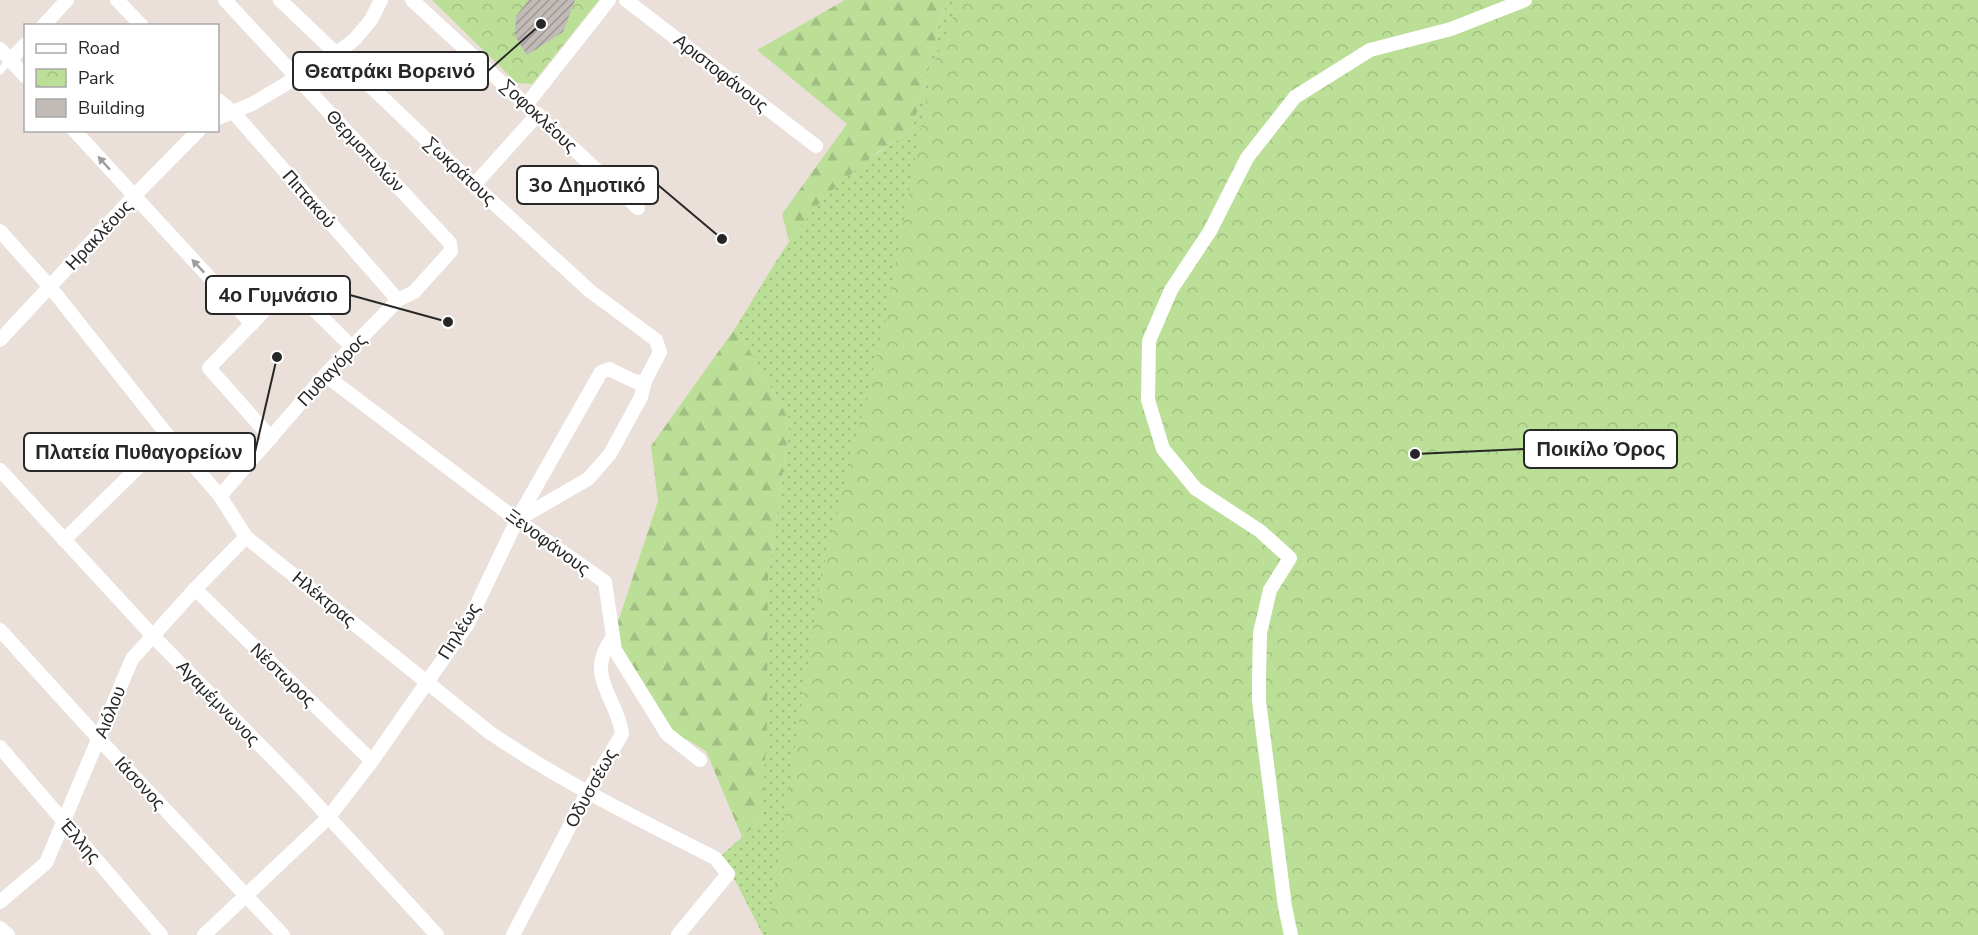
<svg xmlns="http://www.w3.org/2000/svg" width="1978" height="935" font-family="'Nunito Sans',sans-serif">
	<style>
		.grass { fill: url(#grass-dots) }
		.forest { fill: url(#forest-firs) }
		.park { fill: url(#park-crowns) }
		.building { fill: url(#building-hatch) }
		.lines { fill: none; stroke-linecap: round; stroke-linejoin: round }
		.lane { stroke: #fff; stroke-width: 7 }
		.street { stroke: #fff; stroke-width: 14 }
		.oneway { fill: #9e9e9e }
		.labels { text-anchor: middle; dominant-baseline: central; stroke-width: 4.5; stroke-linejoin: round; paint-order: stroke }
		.street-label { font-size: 18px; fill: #272727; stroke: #fff }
		.leader { fill: none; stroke: #272727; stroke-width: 2 }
		.callout-dot { fill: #272727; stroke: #fff; stroke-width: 2 }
		.callout { fill: #fff; stroke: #272727; stroke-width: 2 }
		.callout-label { font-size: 20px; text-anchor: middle; font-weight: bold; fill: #272727 }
	</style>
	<defs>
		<pattern id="grass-dots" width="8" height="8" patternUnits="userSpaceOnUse" patternTransform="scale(1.5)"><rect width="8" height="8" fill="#bbdf97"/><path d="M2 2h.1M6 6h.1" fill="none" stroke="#a1bf82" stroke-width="1.8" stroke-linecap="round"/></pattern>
		<pattern id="forest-firs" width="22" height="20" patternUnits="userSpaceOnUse" patternTransform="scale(1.5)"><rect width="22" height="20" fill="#bbdf97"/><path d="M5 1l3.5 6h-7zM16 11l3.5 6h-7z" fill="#a1bf82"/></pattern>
		<pattern id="park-crowns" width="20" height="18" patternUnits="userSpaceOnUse" patternTransform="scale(1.5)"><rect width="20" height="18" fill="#bbdf97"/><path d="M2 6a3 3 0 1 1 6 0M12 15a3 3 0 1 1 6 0" fill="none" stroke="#a1bf82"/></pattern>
		<pattern id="building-hatch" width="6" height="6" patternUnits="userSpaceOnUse" patternTransform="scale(1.5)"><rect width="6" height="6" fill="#c2bab6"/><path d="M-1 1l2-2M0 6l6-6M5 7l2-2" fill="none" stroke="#9e9794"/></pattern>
	</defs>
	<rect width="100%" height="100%" fill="#eae0d9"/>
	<path class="grass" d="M949,0h169l-138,935h-217l-41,-80 40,-36 6,-240 22,-158 -54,-94c28,-45 53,-92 89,-131 23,-24 57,-47 86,-64l15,-51 14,-62z"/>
	<g class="forest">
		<polygon points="845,0 949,0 940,19 926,81 911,132 879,151 826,195 789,241 782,214 847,124 757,50"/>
		<polygon points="736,327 790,421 768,579 767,723 762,819 742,837 706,751 674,732 619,649 616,628 658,501 651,446"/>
	</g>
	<g class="park">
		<polygon points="432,0 599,0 532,84 517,83"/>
		<polygon points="960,0 1978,0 1978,935 772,935 768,928 821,576 883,331 932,68"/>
	</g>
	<polygon class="building" points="529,0 575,0 563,32 527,55 515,36 516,16"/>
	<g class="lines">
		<polyline class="lane" points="0,71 10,60"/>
		<g class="street">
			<polyline points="117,0 142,26"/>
			<polyline points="412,0 638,208"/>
			<polyline points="626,0 816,146"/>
			<polyline points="43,26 67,0"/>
			<polyline points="0,49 26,77"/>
			<polyline points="10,60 26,44"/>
			<polyline points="218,100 233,112 398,300"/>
			<polyline points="527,104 609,0"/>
			<polyline points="218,118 252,104 336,54 355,39 371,20 381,0"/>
			<polyline points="74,130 252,324"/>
			<polyline points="474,185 538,114"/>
			<path d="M0,231l51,57 118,149 51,59 26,41 243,195c71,49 149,87 226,126l13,16 -50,61"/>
			<polyline points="0,340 134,196 199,130"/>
			<polyline points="325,375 517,520 605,582 615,650 667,734 700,760"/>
			<polyline points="271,438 209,368 289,285 352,347"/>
			<polyline points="0,470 152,635 301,787 437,935"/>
			<polyline points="220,496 325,375 398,300 414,292 451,251 450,243 225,0"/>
			<polyline points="517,520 588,479 610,454 641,397 645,381"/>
			<polyline points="64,540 169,437"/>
			<polyline points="195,589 372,761"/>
			<polyline points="0,630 99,739 283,935"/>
			<polyline points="0,747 161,935"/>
			<polyline points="0,902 46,863 132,659 195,589 246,537"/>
			<polyline points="0,928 8,935"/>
			<polyline points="204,935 328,818 372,761 467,625 517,520 601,372 609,369 636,382 645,381 660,352 656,340 590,291 474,185 280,0"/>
			<path d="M513,935l74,-142 35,-59c-4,-36 -39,-58 -9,-97"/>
			<polyline points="1291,935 1285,907 1259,701 1259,679 1260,633 1270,590 1290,558 1260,531 1196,489 1163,449 1148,400 1149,341 1171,290 1210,231 1247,158 1295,97 1370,50 1451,29 1525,0"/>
		</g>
	</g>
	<defs><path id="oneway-solid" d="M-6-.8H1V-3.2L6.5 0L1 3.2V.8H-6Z" transform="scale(1.5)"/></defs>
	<g class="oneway">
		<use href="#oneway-solid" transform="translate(104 163) rotate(-132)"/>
		<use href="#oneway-solid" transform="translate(198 266) rotate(-133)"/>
	</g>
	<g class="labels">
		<g class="street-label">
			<text transform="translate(721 73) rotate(38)">Αριστοφάνους</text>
			<text transform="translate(539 116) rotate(43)">Σοφοκλέους</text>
			<text transform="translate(365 151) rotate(47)">Θερμοπυλών</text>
			<text transform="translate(460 171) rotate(43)">Σωκράτους</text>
			<text transform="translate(309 199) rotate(49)">Πιττακού</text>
			<text transform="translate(99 235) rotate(-47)">Ηρακλέους</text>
			<text transform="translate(332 370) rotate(-47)">Πυθαγόρος</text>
			<text transform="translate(548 542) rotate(36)">Ξενοφάνους</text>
			<text transform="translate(324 599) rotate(39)">Ηλέκτρας</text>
			<text transform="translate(459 631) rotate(-58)">Πηλέως</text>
			<text transform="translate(283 675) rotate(44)">Νέστωρος</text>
			<text transform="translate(218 703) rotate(46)">Αγαμέμνωνος</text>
			<text transform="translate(110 712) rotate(-68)">Αιόλου</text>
			<text transform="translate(140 783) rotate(47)">Ιάσονος</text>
			<text transform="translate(591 788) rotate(-61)">Οδυσσέως</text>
			<text transform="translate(80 841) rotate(49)">Έλλης</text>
		</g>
	</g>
	<path class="leader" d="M541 24L488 71M722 239L658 185M448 322L350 295M1415 454L1524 449M277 357L255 452"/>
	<g class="callout-dot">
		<circle cx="541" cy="24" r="6"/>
		<circle cx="722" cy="239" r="6"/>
		<circle cx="448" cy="322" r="6"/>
		<circle cx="1415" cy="454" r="6"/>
		<circle cx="277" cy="357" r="6"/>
	</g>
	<g class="callout">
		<rect x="293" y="52" width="195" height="38" rx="6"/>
		<rect x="517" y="166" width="141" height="38" rx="6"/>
		<rect x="206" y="276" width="144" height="38" rx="6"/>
		<rect x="1524" y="430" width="153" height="38" rx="6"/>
		<rect x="24" y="433" width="231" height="38" rx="6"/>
	</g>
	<g class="callout-label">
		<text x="390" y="78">Θεατράκι Βορεινό</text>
		<text x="587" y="192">3ο Δημοτικό</text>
		<text x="278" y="302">4ο Γυμνάσιο</text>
		<text x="1601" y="456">Ποικίλο Όρος</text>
		<text x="139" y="459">Πλατεία Πυθαγορείων</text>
	</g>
	<rect x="24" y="24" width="195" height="108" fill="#ffffff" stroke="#a9a9a9" stroke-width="1.5"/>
	<rect x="36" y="44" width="30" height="9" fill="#ffffff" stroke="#a9a9a9" stroke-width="1.5"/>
	<text x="78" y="54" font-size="18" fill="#272727">Road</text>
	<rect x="36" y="69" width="30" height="18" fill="url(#park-crowns)" stroke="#a9a9a9" stroke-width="1.5"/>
	<text x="78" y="84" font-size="18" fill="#272727">Park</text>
	<rect x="36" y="99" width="30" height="18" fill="#c2bab6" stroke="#a9a9a9" stroke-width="1.5"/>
	<text x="78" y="114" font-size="18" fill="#272727">Building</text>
</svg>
